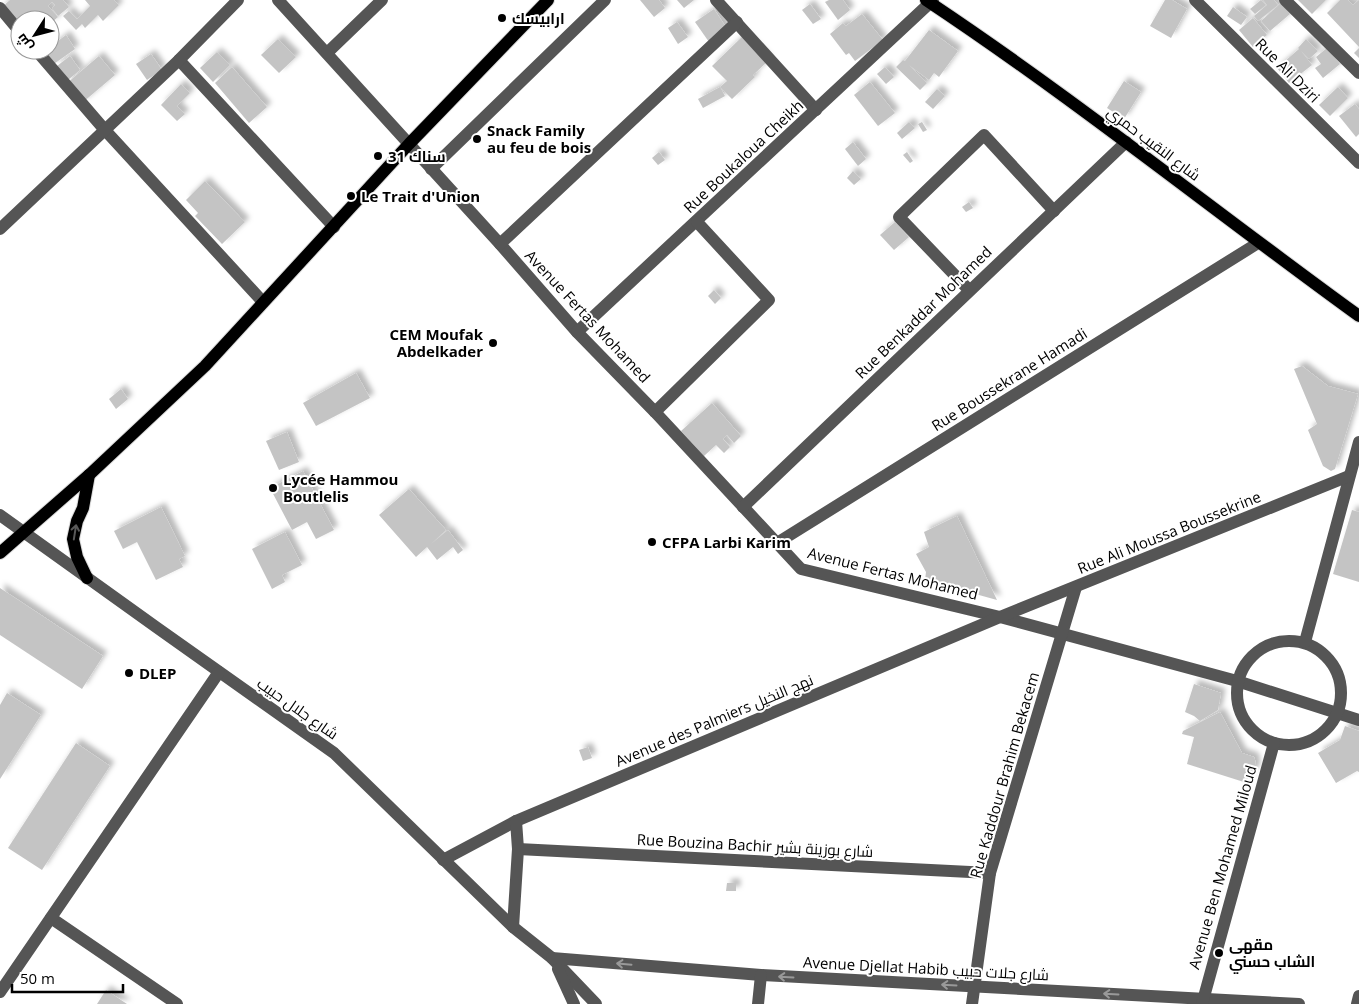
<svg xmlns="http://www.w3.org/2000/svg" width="1359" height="1004" font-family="'Open Sans',Cairo,sans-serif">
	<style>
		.building { fill: #c4c4c4; filter: url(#shadow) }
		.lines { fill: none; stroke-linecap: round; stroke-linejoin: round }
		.major-casing { stroke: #dbdbdb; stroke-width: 14 }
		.minor { stroke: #555; stroke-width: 12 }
		.major { stroke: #000; stroke-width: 12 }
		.oneway { stroke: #595959 }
		.oneway2 { stroke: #999 }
		.poi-dot { fill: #000; stroke: #fff; stroke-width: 2 }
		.labels { text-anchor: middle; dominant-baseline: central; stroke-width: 4; stroke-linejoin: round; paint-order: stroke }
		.poi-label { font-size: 15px; font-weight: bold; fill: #000; stroke: #fff; text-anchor: start }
		.street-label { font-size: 15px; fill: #000; stroke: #fff }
	</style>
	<defs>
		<filter id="shadow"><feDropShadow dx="4.5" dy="-4.5" stdDeviation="2.5" flood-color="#0004"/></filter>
	</defs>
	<rect width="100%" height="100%" fill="#fff"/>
	<g class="building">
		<polygon points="10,0 63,0 69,7 58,16 52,8 55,5 52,2 48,6 58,17 50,24 50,20 20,20 20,32 0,9"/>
		<polygon points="85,0 114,0 119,5 103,21 98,15 85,28 82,24 76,30 63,16 69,11 77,19 90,6"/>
		<polygon points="640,0 659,0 665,8 654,17"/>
		<polygon points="677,0 694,0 684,8"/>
		<polygon points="829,0 843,0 850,10 838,20 825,2"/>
		<polygon points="1165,0 1172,0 1187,9 1171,38 1150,26"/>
		<polygon points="1261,0 1266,5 1255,14 1250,9"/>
		<polygon points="1263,0 1274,0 1278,5 1258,21 1254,16 1267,5"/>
		<polygon points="1298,0 1326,0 1312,14"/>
		<polygon points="1340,0 1348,0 1353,5 1359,0 1359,47 1327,13"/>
		<polygon points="1281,3 1290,14 1270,31 1261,21"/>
		<polygon points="810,4 821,19 813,24 802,10"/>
		<polygon points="1233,7 1247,17 1241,25 1227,16"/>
		<polygon points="714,9 727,29 709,42 695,22"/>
		<polygon points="862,14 883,40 855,61 849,53 846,55 830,34 843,23 846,26"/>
		<polygon points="1253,18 1267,35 1253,47 1239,30"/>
		<polygon points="677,22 688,37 678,44 668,28"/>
		<polygon points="929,30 958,51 939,77 934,73 929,80 909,65 927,83 920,90 896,67 903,60 905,61"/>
		<polygon points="66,35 75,49 51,66 42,52 45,50 50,50 50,47"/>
		<polygon points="743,36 768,61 753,75 755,77 732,99 720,87 727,81 712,66"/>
		<polygon points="278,39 296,57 279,73 261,55"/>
		<polygon points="1306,39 1318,51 1309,59 1301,51 1312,65 1289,83 1277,68 1299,49 1298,48"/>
		<polygon points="1327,48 1340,64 1323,78 1315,68 1321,64 1316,57"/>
		<polygon points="1359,48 1359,58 1354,53"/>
		<polygon points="217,52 230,65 213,82 200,68"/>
		<polygon points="151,54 162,70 147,80 136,64"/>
		<polygon points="70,56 80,70 68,80 57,66"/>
		<polygon points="99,56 115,75 82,103 66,84"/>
		<polygon points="232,67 267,107 249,123 215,83"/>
		<polygon points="885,67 894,77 886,84 877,74"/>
		<polygon points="1124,81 1141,92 1124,119 1107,108"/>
		<polygon points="870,82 895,113 878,126 854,95"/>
		<polygon points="181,84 190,93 177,106 185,114 177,121 161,105"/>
		<polygon points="720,87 725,96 703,108 698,99"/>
		<polygon points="1338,87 1348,98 1330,116 1319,105"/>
		<polygon points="937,89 945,96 933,109 925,102"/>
		<polygon points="1355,104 1359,109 1359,134 1356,137 1339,116"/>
		<polygon points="909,122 915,128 902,139 897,133"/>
		<polygon points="922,122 927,130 923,132 918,124"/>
		<polygon points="853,142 866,159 858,166 845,149"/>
		<polygon points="659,152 665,160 658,165 652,158"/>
		<polygon points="907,152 913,161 910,163 903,155"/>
		<polygon points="853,171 861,179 854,185 847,178"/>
		<polygon points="205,181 245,222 222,244 195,216 198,213 186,200"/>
		<polygon points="969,202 973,208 966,212 962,207"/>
		<polygon points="895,222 909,237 894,250 880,235"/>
		<polygon points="714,290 721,298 715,304 708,296"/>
		<polygon points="1302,366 1328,386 1358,394 1335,469 1331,471 1323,466 1308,430 1317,424 1294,369"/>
		<polygon points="356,373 370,398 316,426 303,403"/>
		<polygon points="121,389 128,399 116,409 109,399"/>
		<polygon points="712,403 741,436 734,443 727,435 723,439 730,447 724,453 716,445 704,456 681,431"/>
		<polygon points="287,432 299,462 279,470 266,441"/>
		<polygon points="303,471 334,530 316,539 307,522 292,530 270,488"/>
		<polygon points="409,489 446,530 431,544 448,530 463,550 458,554 453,547 437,560 427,547 416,557 379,515"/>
		<polygon points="161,507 185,556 179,559 183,567 156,580 137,542 123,549 114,531"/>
		<polygon points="1352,510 1359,512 1359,582 1333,574"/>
		<polygon points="957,516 997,600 925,580 926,572 916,554 929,547 924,532"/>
		<polygon points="285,532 302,565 282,575 285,582 272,589 252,549"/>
		<polygon points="0,588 103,656 82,689 0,635"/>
		<polygon points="1194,684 1221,693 1218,710 1200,721 1194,716 1185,712"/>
		<polygon points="7,693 41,715 0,779 0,705"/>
		<polygon points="1220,712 1242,753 1254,757 1255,760 1256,767 1254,772 1250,773 1247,783 1187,764 1194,737 1182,734 1183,731"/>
		<polygon points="1345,726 1359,731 1359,772 1357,771 1336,783 1318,753 1340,740"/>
		<polygon points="76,743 110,766 42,870 8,848"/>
		<polygon points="588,747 592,758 583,761 579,750"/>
		<polygon points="727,883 736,883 736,891 726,891"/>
		<polygon points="106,990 127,1004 97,1004"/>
	</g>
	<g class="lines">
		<g class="major-casing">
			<g id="major">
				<path d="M926,0c149,99 288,211 433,316"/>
				<polyline points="0,553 89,475 205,366 409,144 548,0"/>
				<polyline points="87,578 77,557 73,539 77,521 83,508 89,475"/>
			</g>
		</g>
		<g class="minor">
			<polyline points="278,0 500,244 577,332 655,412 801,569 1000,617 1237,681 1359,720"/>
			<polyline points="716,0 816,110"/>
			<polyline points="1195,0 1359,163"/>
			<polyline points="1285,0 1359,73"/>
			<polyline points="0,8 20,32"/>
			<polyline points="36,50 104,129 263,302"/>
			<polyline points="327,53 382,0"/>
			<polyline points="179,60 334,227"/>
			<polyline points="431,169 605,0"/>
			<polyline points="0,229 179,60 238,0"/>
			<polyline points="500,244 737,22"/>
			<polyline points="969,290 899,217 984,135 1054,211"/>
			<polyline points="577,332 933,0"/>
			<polyline points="655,412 769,300 697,222"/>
			<polyline points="743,507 1126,142"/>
			<polyline points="0,515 156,627 334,753 513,927 552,958 596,1004"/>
			<polyline points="777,543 1258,243"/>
			<circle cx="1289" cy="693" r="52"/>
			<polyline points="1305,642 1359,442"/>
			<polyline points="518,849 990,873"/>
			<polyline points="443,860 516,821 1000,617 1349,476"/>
			<polyline points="51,918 177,1004"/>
			<polyline points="513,927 518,849 516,821"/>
			<polyline points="552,958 761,975 1299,1004"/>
			<polyline points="558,969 574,1004"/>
			<polyline points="0,992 219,672"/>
			<polyline points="758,1004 761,975"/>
			<polyline points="972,1004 990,873 1076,587"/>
			<polyline points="1202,1004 1274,743"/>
			<polyline points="1357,1004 1359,996"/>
		</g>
		<use href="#major" class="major"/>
	</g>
	<defs><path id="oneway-shaft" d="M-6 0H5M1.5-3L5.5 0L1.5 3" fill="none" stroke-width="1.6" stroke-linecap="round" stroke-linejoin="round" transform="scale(1.25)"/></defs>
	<use class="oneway" href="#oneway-shaft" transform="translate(75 532) rotate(-81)"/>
	<g class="oneway2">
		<use href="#oneway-shaft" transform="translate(624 964) rotate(-175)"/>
		<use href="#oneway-shaft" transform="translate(786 977) rotate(-177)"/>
		<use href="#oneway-shaft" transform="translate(949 985) rotate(-177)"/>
		<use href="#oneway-shaft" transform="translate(1111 994) rotate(-177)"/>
	</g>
	<g class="poi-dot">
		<circle cx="502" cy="18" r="5"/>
		<circle cx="477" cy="139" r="5"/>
		<circle cx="378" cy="156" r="5"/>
		<circle cx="351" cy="196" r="5"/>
		<circle cx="493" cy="343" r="5"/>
		<circle cx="273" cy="488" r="5"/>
		<circle cx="652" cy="542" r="5"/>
		<circle cx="129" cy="673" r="5"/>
		<circle cx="1219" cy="953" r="5"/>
	</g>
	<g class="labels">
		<g class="poi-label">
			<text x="512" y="18">ارابيسك</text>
			<text x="487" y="130">Snack Family<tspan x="487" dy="17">au feu de bois</tspan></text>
			<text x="388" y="156">سناك 31</text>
			<text x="361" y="196">Le Trait d'Union</text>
			<text x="483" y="334" text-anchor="end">CEM Moufak<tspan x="483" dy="17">Abdelkader</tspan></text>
			<text x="283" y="479">Lycée Hammou<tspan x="283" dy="17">Boutlelis</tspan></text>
			<text x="662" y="542">CFPA Larbi Karim</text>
			<text x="139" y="673">DLEP</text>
			<text x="1229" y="944">مقهى<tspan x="1229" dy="17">الشاب حسني</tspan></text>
		</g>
		<g class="street-label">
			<text transform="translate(1288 70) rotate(45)">Rue Ali Dziri</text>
			<text transform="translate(1154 143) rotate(37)">شارع النقيب حمري</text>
			<text transform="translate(743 156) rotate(-43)">Rue Boukaloua Cheikh</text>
			<text transform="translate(923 312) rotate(-44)">Rue Benkaddar Mohamed</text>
			<text transform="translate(588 316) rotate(47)">Avenue Fertas Mohamed</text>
			<text transform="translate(1009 379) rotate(-32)">Rue Boussekrane Hamadi</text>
			<text transform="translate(1169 532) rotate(-22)">Rue Ali Moussa Boussekrine</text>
			<text transform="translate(893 573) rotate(14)">Avenue Fertas Mohamed</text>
			<text transform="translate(298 708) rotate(35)">شارع جلال حبيب</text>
			<text transform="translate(714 720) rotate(-23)">Avenue des Palmiers نهج النخيل</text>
			<text transform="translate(1004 775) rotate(-74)">Rue Kaddour Brahim Bekacem</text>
			<text transform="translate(755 845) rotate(3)">Rue Bouzina Bachir شارع بوزينة بشير</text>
			<text transform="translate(1222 867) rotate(-74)">Avenue Ben Mohamed Miloud</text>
			<text transform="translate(926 968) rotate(3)">Avenue Djellat Habib شارع جلات حبيب</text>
		</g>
	</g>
	<g transform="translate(35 35) rotate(234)"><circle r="24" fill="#ffffff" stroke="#999999"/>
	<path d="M0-4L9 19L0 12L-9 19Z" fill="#000000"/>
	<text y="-8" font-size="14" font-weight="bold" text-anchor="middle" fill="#000000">ش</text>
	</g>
	<path d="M12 984v8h111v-8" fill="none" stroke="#000000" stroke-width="2.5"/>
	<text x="20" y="984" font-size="15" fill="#000000" stroke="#ffffff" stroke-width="4" paint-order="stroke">50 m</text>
</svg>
